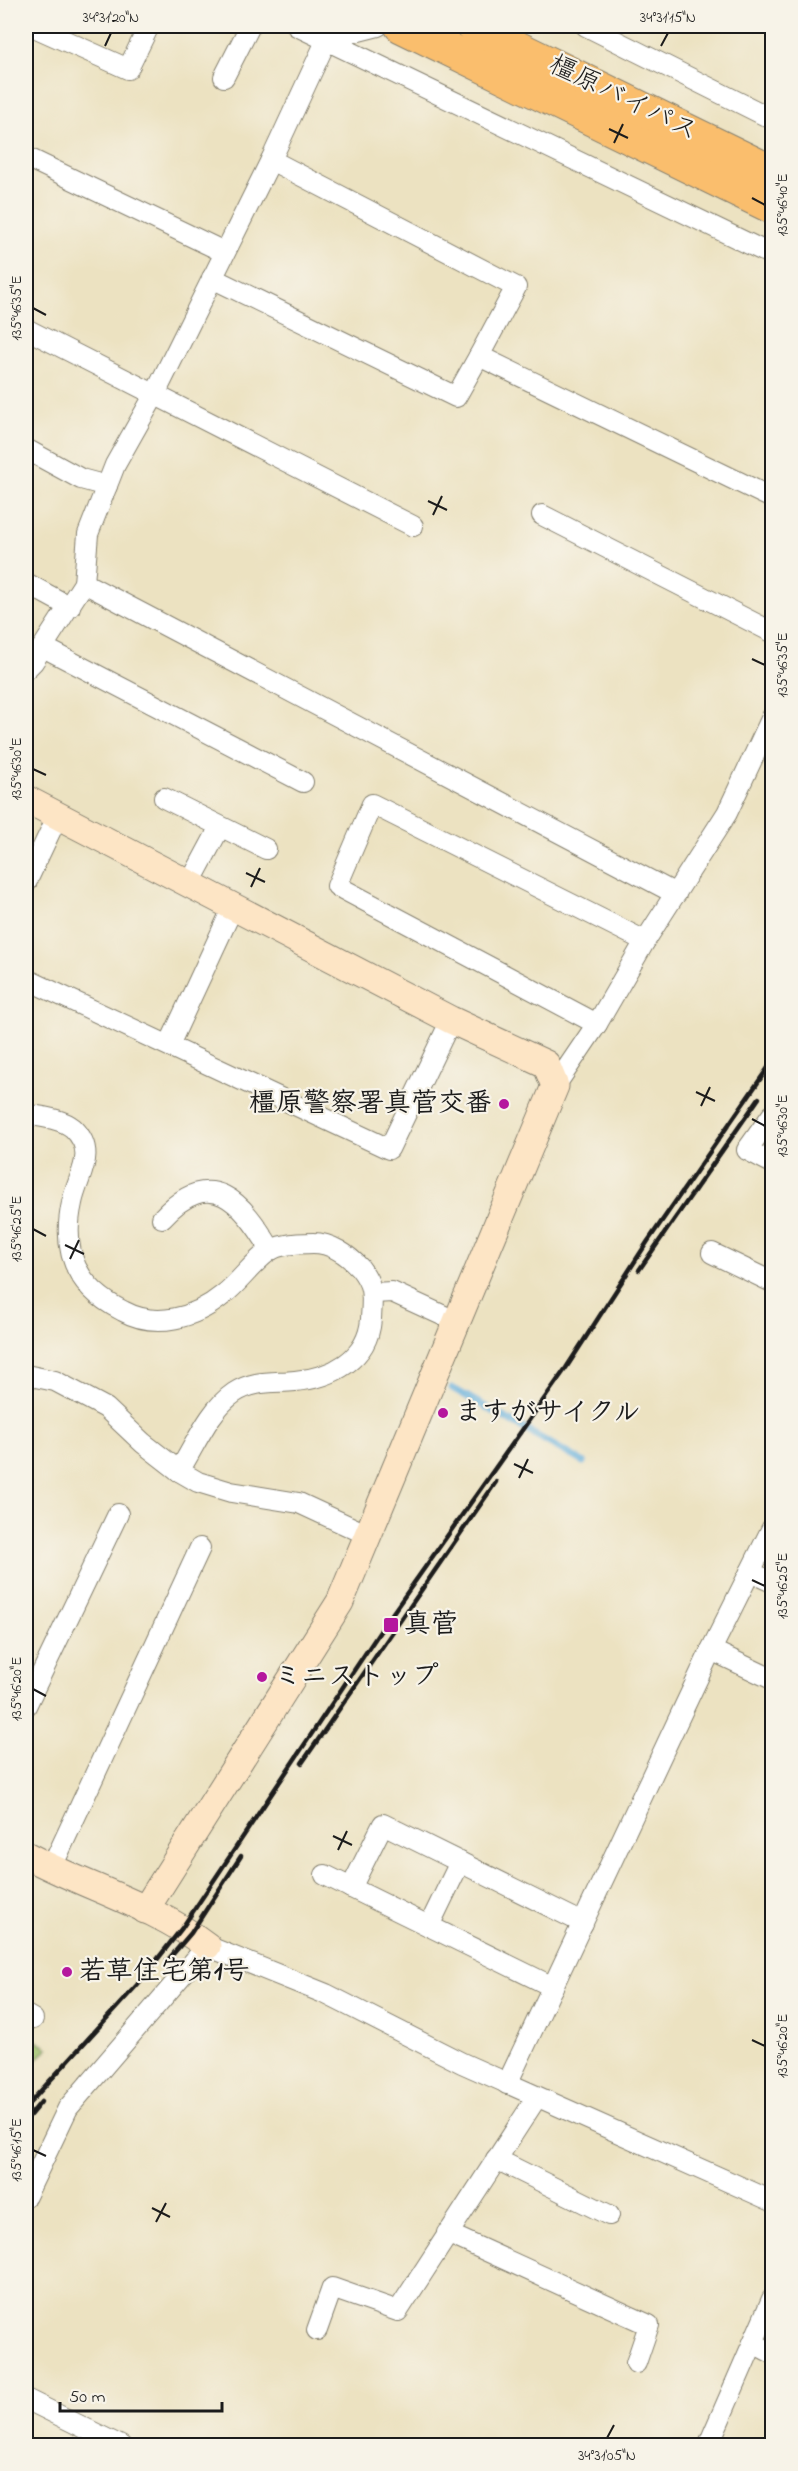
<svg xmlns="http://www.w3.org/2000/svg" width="798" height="2471" font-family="'Indie Flower','Klee One',sans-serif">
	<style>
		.green { fill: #9ec16b; stroke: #5d6e44; stroke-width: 1.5 }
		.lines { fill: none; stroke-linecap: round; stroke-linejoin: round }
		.stream { stroke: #64afdc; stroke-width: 7 }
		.street-casing { stroke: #847f6e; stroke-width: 22 }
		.secondary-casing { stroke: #847f6e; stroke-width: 29 }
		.highway-casing { stroke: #847f6e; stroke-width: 35 }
		.street { stroke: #fff; stroke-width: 20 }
		.secondary { stroke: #fde5c5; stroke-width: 27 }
		.highway { stroke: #fabe6d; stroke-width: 33 }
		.rail { stroke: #1c1c1c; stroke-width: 4.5 }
		.ticks { fill: none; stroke: #1c1c1c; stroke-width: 2 }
		.poi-dot { fill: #b5179e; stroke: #f7f3e8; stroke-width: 2 }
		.labels { text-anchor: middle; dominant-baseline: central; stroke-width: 4.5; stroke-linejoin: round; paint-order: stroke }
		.street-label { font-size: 27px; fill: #1c1c1c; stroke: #f7f3e8 }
		.poi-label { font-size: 27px; font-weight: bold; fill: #1c1c1c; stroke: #f7f3e8; text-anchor: start }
		.neatline { fill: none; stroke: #1c1c1c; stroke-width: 2 }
		.ticks-label { font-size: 15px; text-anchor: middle; fill: #1c1c1c }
	</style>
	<rect width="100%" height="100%" fill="#f7f3e8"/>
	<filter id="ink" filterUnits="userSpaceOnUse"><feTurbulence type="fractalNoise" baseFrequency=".0167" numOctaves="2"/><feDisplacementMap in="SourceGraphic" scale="12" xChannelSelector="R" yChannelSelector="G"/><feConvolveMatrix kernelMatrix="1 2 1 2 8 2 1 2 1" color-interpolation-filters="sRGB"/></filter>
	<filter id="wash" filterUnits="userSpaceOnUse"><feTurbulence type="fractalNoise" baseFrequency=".008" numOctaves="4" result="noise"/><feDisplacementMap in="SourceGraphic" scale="24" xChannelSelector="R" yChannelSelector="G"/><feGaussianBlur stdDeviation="1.35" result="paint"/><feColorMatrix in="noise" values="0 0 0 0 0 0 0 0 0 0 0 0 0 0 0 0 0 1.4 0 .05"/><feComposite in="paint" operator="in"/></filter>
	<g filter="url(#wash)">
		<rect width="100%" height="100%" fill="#ece2c1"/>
		<polygon class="green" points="26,2035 48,2048 30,2067 26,2065"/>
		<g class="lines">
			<polyline class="stream" points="452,1388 583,1462"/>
		</g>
	</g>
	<g filter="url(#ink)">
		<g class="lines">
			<g class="street-casing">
				<g id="street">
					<polyline points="32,26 128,69 149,26"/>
					<polyline points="297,26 772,255"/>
					<polyline points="586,26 772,119"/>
					<polyline points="224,77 250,26"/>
					<polyline points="26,157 224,252"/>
					<polyline points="271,160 516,287 479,356 772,498"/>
					<polyline points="212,278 456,397 479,356"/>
					<polyline points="26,329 413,526"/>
					<polyline points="26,449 81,479 107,486"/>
					<polyline points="542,515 772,632"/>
					<polyline points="26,583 70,607"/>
					<polyline points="84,583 88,534 115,465 155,394 271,160 327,39 378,26"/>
					<polyline points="43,647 303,782"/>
					<polyline points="26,669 33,662 84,583 676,894"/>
					<polyline points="164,798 266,849"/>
					<polyline points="26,883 58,815"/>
					<polyline points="190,883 220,827"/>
					<polyline points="26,979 389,1149 451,1020"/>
					<polyline points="597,1024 337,886 372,804 645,941"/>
					<polyline points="169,1045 234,905"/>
					<polyline points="555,1086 597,1024 645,941 727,813 772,717"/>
					<path d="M26,1114c14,3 35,4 47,14 26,25 4,48 -1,75 -11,50 5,85 51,108 33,18 72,7 100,-16 17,-13 29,-32 46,-44 11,-7 32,-8 44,-8 18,0 35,12 47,25 15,19 12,29 11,51 -3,41 -40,59 -76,62 -23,2 -41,-1 -61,12 -25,17 -39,53 -55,78"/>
					<polyline points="772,1115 747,1150 772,1163"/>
					<path d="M162,1218c49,-53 80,-17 109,32"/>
					<polyline points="712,1253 772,1282"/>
					<polyline points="374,1293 392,1292 455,1321"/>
					<polyline points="26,1375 55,1381 106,1408 143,1443 179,1471 198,1482 231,1492 299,1503 368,1535"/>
					<polyline points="750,1572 772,1582"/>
					<polyline points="711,1650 772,1679"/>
					<polyline points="26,1706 118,1514"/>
					<polyline points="51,1869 200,1548"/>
					<polyline points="325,1875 553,1987"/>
					<polyline points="351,1888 383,1824 583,1923"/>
					<polyline points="429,1926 460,1862"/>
					<polyline points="26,2015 33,2019"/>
					<polyline points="507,2084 711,1650 772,1528"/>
					<polyline points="496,2159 609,2215"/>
					<polyline points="26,2196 68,2108 207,1946 326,1994 462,2063 772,2201"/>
					<polyline points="447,2233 649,2325 636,2363"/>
					<polyline points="317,2330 332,2288 398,2311 537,2097"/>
					<polyline points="753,2343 772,2353"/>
					<polyline points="26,2399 121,2446"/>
					<polyline points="708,2446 772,2299"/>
				</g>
			</g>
			<g class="secondary-casing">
				<g id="secondary">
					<polyline points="26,799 451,1020 546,1064 555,1086 340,1602 145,1910"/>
					<path d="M26,1855c59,32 128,50 181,91"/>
				</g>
			</g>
			<g class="highway-casing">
				<g id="highway">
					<polyline points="401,26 772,207"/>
					<polyline points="473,26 772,172"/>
				</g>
			</g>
			<use href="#street" class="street"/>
			<use href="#secondary" class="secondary"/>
			<use href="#highway" class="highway"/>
			<g class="rail">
				<polyline points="639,1270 759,1098"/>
				<polyline points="302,1763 496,1482"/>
				<polyline points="167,1961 191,1933 241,1856"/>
				<polyline points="26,2107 137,1985 182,1928 387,1621 566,1368 648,1241 772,1062"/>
				<polyline points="26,2120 41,2102"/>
			</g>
		</g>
	</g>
	<path class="ticks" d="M105,46l6,-13M661,46l7,-13M609,129l19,9M614,143l9,-19M752,198l13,7M33,308l13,7M428,501l19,9M433,515l9,-19M752,659l13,6M33,769l13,6M246,873l19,9M251,887l9,-19M696,1092l19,9M701,1106l9,-19M752,1119l13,7M33,1229l13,7M65,1245l19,9M70,1259l9,-19M514,1464l19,9M519,1478l9,-19M752,1580l13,6M33,1689l13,7M333,1836l19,9M338,1850l9,-19M752,2040l13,6M33,2150l13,6M152,2208l18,9M156,2222l10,-19M607,2438l7,-13"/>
	<g class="poi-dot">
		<circle cx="504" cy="1104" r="6"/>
		<circle cx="443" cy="1413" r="6"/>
		<rect x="383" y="1617" width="16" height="16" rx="3"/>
		<circle cx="262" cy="1677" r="6"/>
		<circle cx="67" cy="1972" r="6"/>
	</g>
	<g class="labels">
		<g class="street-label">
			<text transform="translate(623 99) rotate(26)">橿原バイパス</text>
		</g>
		<g class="poi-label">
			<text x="492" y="1104" text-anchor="end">橿原警察署真菅交番</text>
			<text x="455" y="1413">ますがサイクル</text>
			<text x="404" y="1625">真菅</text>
			<text x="274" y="1677">ミニストップ</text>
			<text x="79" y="1972">若草住宅第1号</text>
		</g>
	</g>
	<rect width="798" height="2471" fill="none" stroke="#f7f3e8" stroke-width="66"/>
	<path d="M60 2402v9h162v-9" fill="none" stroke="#1c1c1c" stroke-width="3"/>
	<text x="69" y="2402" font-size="18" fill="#1c1c1c" stroke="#f7f3e8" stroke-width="4.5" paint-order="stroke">50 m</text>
	<rect x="33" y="33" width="732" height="2405" class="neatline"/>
	<g class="ticks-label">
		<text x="111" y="22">34°31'20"N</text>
		<text x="668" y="22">34°31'15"N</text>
		<text transform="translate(782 205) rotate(-90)" y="5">135°46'40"E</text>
		<text transform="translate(16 308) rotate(-90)" y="5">135°46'35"E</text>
		<text transform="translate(782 665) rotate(-90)" y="5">135°46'35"E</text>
		<text transform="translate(16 769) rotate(-90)" y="5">135°46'30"E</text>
		<text transform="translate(782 1126) rotate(-90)" y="5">135°46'30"E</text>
		<text transform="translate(16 1229) rotate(-90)" y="5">135°46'25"E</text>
		<text transform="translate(782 1586) rotate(-90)" y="5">135°46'25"E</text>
		<text transform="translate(16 1689) rotate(-90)" y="5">135°46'20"E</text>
		<text transform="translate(782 2046) rotate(-90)" y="5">135°46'20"E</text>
		<text transform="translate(16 2150) rotate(-90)" y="5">135°46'15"E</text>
		<text x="607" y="2460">34°31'05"N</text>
	</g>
</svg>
